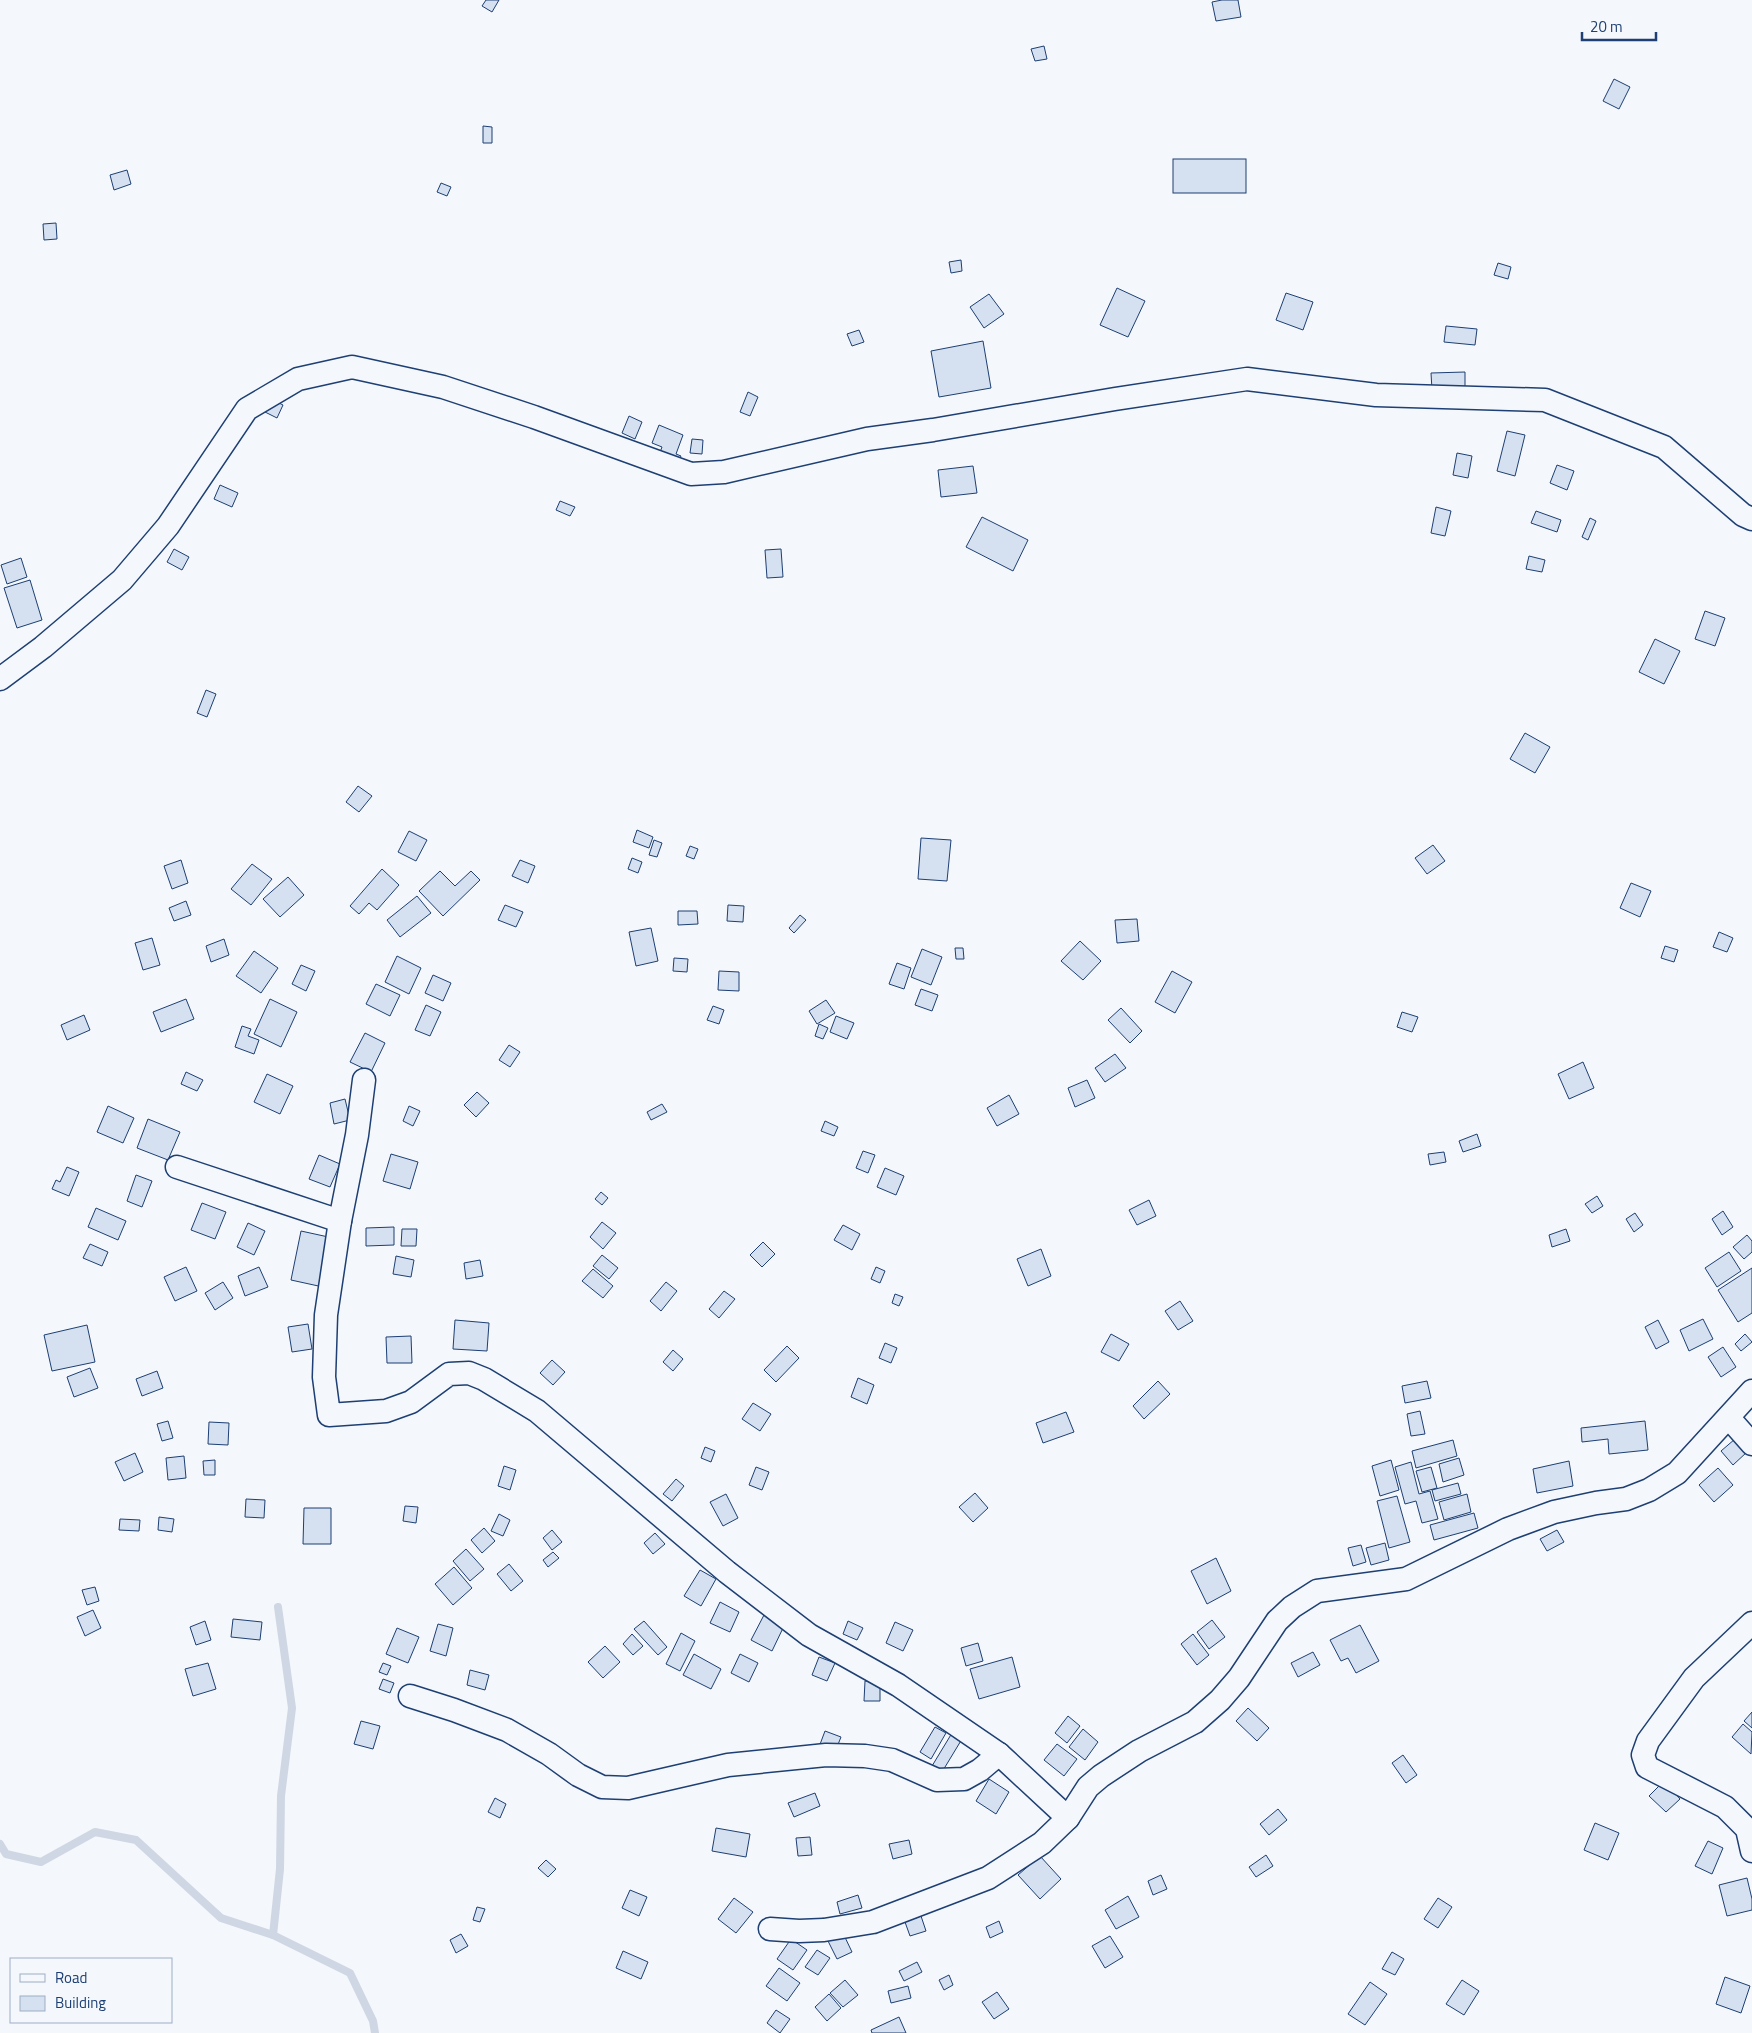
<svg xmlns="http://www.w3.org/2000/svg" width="1752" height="2033" font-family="'Titillium Web',sans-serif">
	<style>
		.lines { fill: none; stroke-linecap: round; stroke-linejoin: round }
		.stream { stroke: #cfd7e4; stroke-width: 8 }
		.building { fill: #d5e0f0; stroke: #1d3f73 }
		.minor-casing { stroke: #1d3f73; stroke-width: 25 }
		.minor { stroke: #f4f7fb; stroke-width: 22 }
	</style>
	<rect width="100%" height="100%" fill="#f4f7fb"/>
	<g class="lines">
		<g class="stream">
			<polyline points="0,1844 6,1854 41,1862 95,1832 136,1840 221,1918 273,1935 350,1973 373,2021 375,2033"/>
			<polyline points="273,1935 280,1869 281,1796 292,1708 278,1607"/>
		</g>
	</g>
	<g class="building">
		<polygon points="486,0 499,0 492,12 482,6"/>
		<polygon points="1222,0 1238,0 1241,17 1216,21 1212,2"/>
		<polygon points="1044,46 1047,59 1035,61 1031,49"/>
		<polygon points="1614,79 1630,87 1619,109 1603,101"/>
		<polygon points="483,126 492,127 492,143 483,143"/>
		<rect x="1173" y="159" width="73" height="34"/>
		<polygon points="127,170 131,184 114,190 110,175"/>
		<polygon points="441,183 451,187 447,196 437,192"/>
		<polygon points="56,223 57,239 44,240 43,224"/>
		<polygon points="961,260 962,271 951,273 949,262"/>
		<polygon points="1498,263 1511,267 1508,279 1494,275"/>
		<polygon points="1117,288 1145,301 1128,337 1100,325"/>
		<polygon points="1286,293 1313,302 1303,330 1276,320"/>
		<polygon points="989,294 1004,314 984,328 970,307"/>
		<polygon points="1446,326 1477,329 1475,345 1444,342"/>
		<polygon points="859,330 864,342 852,346 847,334"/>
		<polygon points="983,341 991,388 939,397 931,351"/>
		<polygon points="1465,372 1465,389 1432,390 1431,373"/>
		<polygon points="748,392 758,397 750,416 740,412"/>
		<polygon points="269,398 283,405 277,418 263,411"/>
		<polygon points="629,416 642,422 635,439 622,433"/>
		<polygon points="659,425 683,435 676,454 681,456 678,462 659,455 662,447 652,443"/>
		<polygon points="1507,431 1525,435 1515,476 1497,471"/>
		<polygon points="692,439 703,440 702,454 690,453"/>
		<polygon points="1457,453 1472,456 1468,478 1453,475"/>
		<polygon points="1557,465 1574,471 1567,490 1550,483"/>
		<polygon points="973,466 977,493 941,497 938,470"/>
		<polygon points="220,485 238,493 232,507 214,499"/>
		<polygon points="560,501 575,507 570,516 556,510"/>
		<polygon points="1436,507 1451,511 1445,536 1431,533"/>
		<polygon points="1536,511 1561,520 1557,532 1531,523"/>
		<polygon points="982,517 1028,540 1013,571 966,547"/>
		<polygon points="1590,518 1596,521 1588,540 1582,537"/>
		<polygon points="174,549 189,557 182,570 167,562"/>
		<polygon points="781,549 783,577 767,578 765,550"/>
		<polygon points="1529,556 1545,560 1542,572 1526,569"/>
		<polygon points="21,558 27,577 7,584 1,565"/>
		<polygon points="30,580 42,620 17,628 4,588"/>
		<polygon points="1705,611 1725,618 1715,646 1695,639"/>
		<polygon points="1655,639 1680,651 1664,684 1639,672"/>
		<polygon points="206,690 216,694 207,717 197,713"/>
		<polygon points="1525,733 1550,747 1535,773 1510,759"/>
		<polygon points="358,786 372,796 359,812 346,802"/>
		<polygon points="637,830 653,837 649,848 633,842"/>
		<polygon points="409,831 427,840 416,861 398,852"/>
		<polygon points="921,838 951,840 947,881 918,879"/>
		<polygon points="654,840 662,843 657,857 649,855"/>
		<polygon points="1433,845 1445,861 1427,874 1415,858"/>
		<polygon points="690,846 698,849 694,859 686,856"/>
		<polygon points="632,858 642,862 638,873 628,869"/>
		<polygon points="181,860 188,883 172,889 164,866"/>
		<polygon points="520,860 535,866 528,883 512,876"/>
		<polygon points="252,864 272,879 251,905 231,889"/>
		<polygon points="382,869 399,885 377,910 369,903 359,914 350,906"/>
		<polygon points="440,871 455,886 471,871 480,880 443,916 419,891"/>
		<polygon points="288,877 304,895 280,917 263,899"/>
		<polygon points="1631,883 1651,891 1640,917 1620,908"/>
		<polygon points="417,896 431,913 400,937 387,920"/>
		<polygon points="186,901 191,915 174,921 169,908"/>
		<polygon points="505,905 523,912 516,927 498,920"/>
		<polygon points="728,905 744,906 743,922 727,921"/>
		<polygon points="678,911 697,911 698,924 678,925"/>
		<polygon points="800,915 806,920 794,933 789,928"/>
		<polygon points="1137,919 1139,941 1117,943 1115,920"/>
		<polygon points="651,928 658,961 636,966 629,932"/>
		<polygon points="1719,932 1733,938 1727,952 1713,947"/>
		<polygon points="152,938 160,965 143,970 135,943"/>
		<polygon points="224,939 229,955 211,962 206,946"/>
		<polygon points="1080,941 1101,961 1083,980 1061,961"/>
		<polygon points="1665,946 1678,950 1674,962 1661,958"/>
		<polygon points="955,948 963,948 964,959 956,959"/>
		<polygon points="922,949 942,957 931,985 911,977"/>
		<polygon points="254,951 278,968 261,993 236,976"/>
		<polygon points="397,956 421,968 409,994 385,982"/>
		<polygon points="674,958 688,959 687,972 673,971"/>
		<polygon points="897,963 911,968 904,989 889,984"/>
		<polygon points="301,965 315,971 306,991 292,984"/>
		<polygon points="719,971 739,972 739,991 718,990"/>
		<polygon points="1172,971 1192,982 1175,1013 1155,1002"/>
		<polygon points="433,975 451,983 443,1001 425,993"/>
		<polygon points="376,984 400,995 390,1016 366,1004"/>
		<polygon points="921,989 938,995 932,1011 915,1005"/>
		<polygon points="186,999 194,1019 161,1032 153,1012"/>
		<polygon points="270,999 297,1012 281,1047 254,1034"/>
		<polygon points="826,1000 835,1013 817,1024 809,1011"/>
		<polygon points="426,1005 441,1012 430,1036 415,1030"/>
		<polygon points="713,1006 724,1010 719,1024 707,1020"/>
		<polygon points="1121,1008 1142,1031 1130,1043 1108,1020"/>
		<polygon points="1402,1012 1418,1017 1412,1032 1397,1027"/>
		<polygon points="84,1015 90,1030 67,1040 61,1025"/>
		<polygon points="836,1016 854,1023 847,1039 830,1032"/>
		<polygon points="819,1024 828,1028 823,1039 815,1036"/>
		<polygon points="242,1026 251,1029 248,1036 259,1040 254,1054 235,1047"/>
		<polygon points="365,1033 385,1043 371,1072 350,1062"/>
		<polygon points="509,1045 520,1052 510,1067 499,1060"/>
		<polygon points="1115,1054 1126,1068 1105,1082 1095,1068"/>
		<polygon points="1583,1062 1594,1088 1569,1099 1558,1074"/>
		<polygon points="186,1072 203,1080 197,1091 181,1084"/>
		<polygon points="267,1074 293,1086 280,1114 254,1102"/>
		<polygon points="1087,1080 1095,1098 1075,1107 1068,1088"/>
		<polygon points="477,1092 489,1103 476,1117 464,1105"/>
		<polygon points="1009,1095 1019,1114 997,1126 987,1108"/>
		<polygon points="345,1099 350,1120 334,1124 330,1103"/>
		<polygon points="662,1104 667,1112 651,1120 647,1112"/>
		<polygon points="108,1106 134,1118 123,1143 97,1132"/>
		<polygon points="409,1106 420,1111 413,1126 403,1121"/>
		<polygon points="148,1119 180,1132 168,1160 137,1148"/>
		<polygon points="825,1121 838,1127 834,1136 821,1131"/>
		<polygon points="1477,1134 1481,1146 1463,1152 1459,1141"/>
		<polygon points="863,1151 875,1155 868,1173 856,1168"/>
		<polygon points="1444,1152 1446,1162 1430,1165 1428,1154"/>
		<polygon points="391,1154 418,1162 410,1189 383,1181"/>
		<polygon points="319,1155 340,1164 330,1187 309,1179"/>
		<polygon points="67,1167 79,1172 69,1196 52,1189 56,1180 60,1182"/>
		<polygon points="885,1168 904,1176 896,1195 877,1187"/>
		<polygon points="136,1175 152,1181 142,1207 127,1201"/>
		<polygon points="601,1192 608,1198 602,1205 595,1199"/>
		<polygon points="1597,1196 1603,1206 1592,1213 1585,1204"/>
		<polygon points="1149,1200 1156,1216 1137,1225 1129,1210"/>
		<polygon points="202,1203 226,1212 215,1239 191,1230"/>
		<polygon points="96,1208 126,1221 118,1240 88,1227"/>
		<polygon points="1723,1211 1733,1227 1722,1235 1712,1219"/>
		<polygon points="1635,1213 1643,1225 1634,1232 1626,1219"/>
		<polygon points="602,1222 616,1233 603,1249 590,1237"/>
		<polygon points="248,1223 265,1231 254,1255 237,1247"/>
		<polygon points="843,1225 860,1234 852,1250 834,1240"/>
		<polygon points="394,1227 394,1245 366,1246 366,1228"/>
		<polygon points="402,1229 417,1229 416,1246 401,1246"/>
		<polygon points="1566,1229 1570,1241 1552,1247 1549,1235"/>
		<polygon points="301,1231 333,1238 323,1287 291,1280"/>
		<polygon points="1747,1235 1752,1241 1752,1252 1744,1259 1733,1247"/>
		<polygon points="763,1242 775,1254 762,1267 750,1255"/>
		<polygon points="90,1244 108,1252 102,1266 83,1258"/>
		<polygon points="1041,1249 1051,1276 1028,1286 1017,1259"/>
		<polygon points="1729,1252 1741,1271 1717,1287 1705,1268"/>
		<polygon points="602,1255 618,1268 609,1279 593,1266"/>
		<polygon points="396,1256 414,1260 411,1277 393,1274"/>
		<polygon points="480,1260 483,1276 466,1279 464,1263"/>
		<polygon points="186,1267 197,1291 175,1301 164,1277"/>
		<polygon points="259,1267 268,1287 245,1296 238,1276"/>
		<polygon points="876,1267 885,1271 880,1283 871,1279"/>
		<polygon points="1752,1268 1752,1313 1738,1322 1718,1290"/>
		<polygon points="593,1269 613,1286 603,1298 582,1281"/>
		<polygon points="223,1282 233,1298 215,1310 205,1293"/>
		<polygon points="666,1282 677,1291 661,1311 650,1301"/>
		<polygon points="724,1291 735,1299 719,1318 709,1309"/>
		<polygon points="895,1294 903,1297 899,1306 892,1303"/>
		<polygon points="1180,1301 1193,1321 1178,1330 1165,1311"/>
		<polygon points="1703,1319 1713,1339 1689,1351 1680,1330"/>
		<polygon points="455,1320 489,1323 487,1351 453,1349"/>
		<polygon points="1658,1320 1669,1342 1656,1349 1645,1327"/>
		<polygon points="308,1324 312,1349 292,1352 288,1327"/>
		<polygon points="87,1325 95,1362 52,1371 44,1335"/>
		<polygon points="1111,1334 1129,1344 1119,1361 1101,1352"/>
		<polygon points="1745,1334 1752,1342 1741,1351 1735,1344"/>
		<polygon points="411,1336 412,1363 387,1363 386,1337"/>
		<polygon points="885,1343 897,1348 891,1363 879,1358"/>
		<polygon points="787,1346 799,1358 776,1382 764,1370"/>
		<polygon points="1723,1347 1736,1367 1721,1377 1708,1357"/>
		<polygon points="673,1350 683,1359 673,1371 663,1362"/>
		<polygon points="552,1360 565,1372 553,1385 540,1373"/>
		<polygon points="90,1368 98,1388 74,1397 67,1377"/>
		<polygon points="157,1371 163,1388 142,1396 136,1379"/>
		<polygon points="858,1378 874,1385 867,1404 851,1397"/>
		<polygon points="1158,1381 1170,1394 1144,1419 1133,1406"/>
		<polygon points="1427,1381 1431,1398 1405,1403 1402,1386"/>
		<polygon points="753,1403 771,1414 760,1431 742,1419"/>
		<polygon points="1420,1411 1425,1434 1411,1436 1407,1414"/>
		<polygon points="1066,1412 1074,1432 1043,1443 1036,1423"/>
		<polygon points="168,1421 173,1438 162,1441 157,1424"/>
		<polygon points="1645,1421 1648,1450 1609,1454 1608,1439 1582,1442 1581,1428"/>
		<polygon points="209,1422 229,1423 228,1445 208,1444"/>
		<polygon points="1735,1439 1747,1452 1733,1465 1721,1451"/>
		<polygon points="1453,1440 1457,1456 1416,1468 1412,1451"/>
		<polygon points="705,1447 715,1451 711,1462 701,1458"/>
		<polygon points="135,1453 143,1472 124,1481 115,1462"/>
		<polygon points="184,1456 186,1478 168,1480 166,1458"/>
		<polygon points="1459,1458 1464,1475 1443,1482 1439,1464"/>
		<polygon points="215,1460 215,1475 204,1475 203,1461"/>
		<polygon points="1391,1460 1399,1490 1380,1496 1372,1466"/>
		<polygon points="1569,1461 1573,1486 1537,1493 1533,1469"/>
		<polygon points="1411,1462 1419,1494 1430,1491 1438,1519 1422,1523 1416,1501 1405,1504 1395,1467"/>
		<polygon points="504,1466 516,1470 510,1490 498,1486"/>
		<polygon points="756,1467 769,1472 762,1490 749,1485"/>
		<polygon points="1431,1467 1437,1488 1422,1492 1416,1471"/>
		<polygon points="1718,1468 1733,1485 1714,1502 1699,1485"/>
		<polygon points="676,1479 684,1486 672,1501 663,1494"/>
		<polygon points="1458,1483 1461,1494 1435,1501 1432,1490"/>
		<polygon points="975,1493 988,1508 973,1522 959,1507"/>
		<polygon points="726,1494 738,1518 723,1526 710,1502"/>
		<polygon points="1467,1494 1471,1512 1444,1520 1439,1502"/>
		<polygon points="1397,1496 1410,1542 1389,1548 1377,1501"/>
		<polygon points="246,1499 265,1500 264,1518 245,1517"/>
		<polygon points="405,1506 418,1507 416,1523 403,1521"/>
		<polygon points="304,1508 331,1508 331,1544 303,1544"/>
		<polygon points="1474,1513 1478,1528 1434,1540 1430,1525"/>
		<polygon points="499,1514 510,1520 503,1536 491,1531"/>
		<polygon points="159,1517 174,1519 172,1532 158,1530"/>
		<polygon points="120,1519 140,1520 139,1531 119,1530"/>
		<polygon points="484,1528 495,1541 482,1553 471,1540"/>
		<polygon points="552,1530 562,1542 552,1550 543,1538"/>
		<polygon points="1557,1530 1564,1542 1547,1551 1540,1539"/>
		<polygon points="655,1533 665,1544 653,1554 644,1543"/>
		<polygon points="1385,1543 1389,1560 1371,1565 1366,1548"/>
		<polygon points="1361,1545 1366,1562 1353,1566 1348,1548"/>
		<polygon points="466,1549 484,1569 470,1581 453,1561"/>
		<polygon points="553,1552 559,1558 548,1567 543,1560"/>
		<polygon points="1216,1558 1231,1591 1207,1604 1191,1571"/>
		<polygon points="509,1564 523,1581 511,1591 497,1574"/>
		<polygon points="454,1567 472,1588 453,1605 435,1584"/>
		<polygon points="700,1570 716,1579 701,1606 684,1596"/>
		<polygon points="95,1587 99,1601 87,1605 82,1590"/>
		<polygon points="720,1602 739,1612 730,1632 710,1623"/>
		<polygon points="93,1610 101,1628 85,1636 77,1617"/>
		<polygon points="764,1615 784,1626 772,1651 751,1640"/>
		<polygon points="233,1619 262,1622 260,1640 231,1637"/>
		<polygon points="1212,1620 1225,1637 1209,1649 1197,1632"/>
		<polygon points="205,1621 211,1640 196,1645 190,1627"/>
		<polygon points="644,1621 667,1647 658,1655 634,1629"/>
		<polygon points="848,1621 863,1628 857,1640 843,1634"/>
		<polygon points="895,1622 913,1630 903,1651 886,1643"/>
		<polygon points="438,1624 453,1628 446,1656 430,1651"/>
		<polygon points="1360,1625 1379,1661 1356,1673 1348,1658 1341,1661 1330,1640"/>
		<polygon points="397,1628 419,1637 408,1663 386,1654"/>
		<polygon points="681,1633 695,1641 680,1671 666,1664"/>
		<polygon points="632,1634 643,1646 633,1655 623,1644"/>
		<polygon points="1193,1634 1209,1655 1197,1665 1181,1644"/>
		<polygon points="978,1643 983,1661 966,1666 961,1648"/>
		<polygon points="605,1646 620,1662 603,1678 588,1662"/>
		<polygon points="1313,1652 1320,1665 1298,1677 1291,1663"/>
		<polygon points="694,1654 721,1669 711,1689 683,1675"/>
		<polygon points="740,1654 758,1663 749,1682 731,1673"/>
		<polygon points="819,1657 835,1663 827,1681 812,1675"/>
		<polygon points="1012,1657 1020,1687 979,1699 970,1669"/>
		<polygon points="208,1663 216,1689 193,1696 185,1669"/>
		<polygon points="383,1663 391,1666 387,1675 379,1672"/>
		<polygon points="470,1670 489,1675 485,1690 467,1685"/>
		<polygon points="383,1679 394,1683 390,1693 379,1689"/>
		<polygon points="865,1681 880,1681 880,1701 864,1701"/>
		<polygon points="1248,1708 1269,1728 1257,1741 1236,1721"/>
		<polygon points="1752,1712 1752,1728 1744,1721"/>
		<polygon points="1068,1716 1080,1726 1067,1743 1055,1733"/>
		<polygon points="361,1721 380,1726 373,1749 354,1744"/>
		<polygon points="1743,1724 1752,1732 1751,1754 1732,1737"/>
		<polygon points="935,1727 946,1733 931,1759 920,1752"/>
		<polygon points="1083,1729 1098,1742 1085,1760 1069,1747"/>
		<polygon points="825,1731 841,1737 835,1752 819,1747"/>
		<polygon points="952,1733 962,1739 942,1772 932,1766"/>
		<polygon points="1057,1744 1077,1759 1064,1776 1044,1760"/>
		<polygon points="1403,1755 1417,1775 1406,1783 1392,1763"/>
		<polygon points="989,1779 1009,1792 996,1814 976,1801"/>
		<polygon points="1664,1781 1680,1799 1666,1812 1649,1796"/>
		<polygon points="815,1793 820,1806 794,1817 788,1803"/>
		<polygon points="495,1798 506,1804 500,1818 488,1812"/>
		<polygon points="1278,1809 1287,1820 1269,1835 1260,1824"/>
		<polygon points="1595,1823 1619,1833 1608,1860 1584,1850"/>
		<polygon points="716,1828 750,1834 746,1857 712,1851"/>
		<polygon points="810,1837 812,1855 798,1856 796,1838"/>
		<polygon points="909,1840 912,1854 893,1859 889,1844"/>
		<polygon points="1708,1841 1723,1848 1712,1874 1695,1866"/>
		<polygon points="1266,1855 1273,1866 1256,1877 1249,1867"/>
		<polygon points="1040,1856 1061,1879 1040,1899 1018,1875"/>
		<polygon points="546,1860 556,1869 548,1877 538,1868"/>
		<polygon points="1161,1875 1167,1889 1153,1895 1148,1881"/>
		<polygon points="1747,1878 1752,1899 1752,1910 1727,1916 1719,1885"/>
		<polygon points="630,1890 647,1897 639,1916 622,1908"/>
		<polygon points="858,1895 862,1908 840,1914 837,1902"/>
		<polygon points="1128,1896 1139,1917 1116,1929 1105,1910"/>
		<polygon points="734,1898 753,1912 736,1933 718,1919"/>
		<polygon points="1438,1898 1452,1907 1438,1928 1424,1919"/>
		<polygon points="477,1907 485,1909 480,1922 473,1920"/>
		<polygon points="921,1916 926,1931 910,1936 905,1922"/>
		<polygon points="999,1921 1003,1932 990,1938 986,1927"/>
		<polygon points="842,1931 852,1952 837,1959 827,1939"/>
		<polygon points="461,1934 468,1946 456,1953 450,1940"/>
		<polygon points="1110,1936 1123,1957 1105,1968 1092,1946"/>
		<polygon points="791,1939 807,1950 793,1970 777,1959"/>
		<polygon points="817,1950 830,1958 818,1975 805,1967"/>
		<polygon points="623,1951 648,1962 641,1979 616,1968"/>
		<polygon points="1392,1952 1404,1959 1395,1975 1382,1969"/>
		<polygon points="917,1962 922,1972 904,1981 899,1971"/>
		<polygon points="779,1968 800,1983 787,2001 766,1986"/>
		<polygon points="949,1975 953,1985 944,1990 939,1980"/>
		<polygon points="1725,1977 1750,1986 1741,2013 1716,2004"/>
		<polygon points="845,1980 858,1995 843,2007 830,1993"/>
		<polygon points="1462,1980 1479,1991 1464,2015 1446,2004"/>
		<polygon points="1370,1982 1387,1994 1365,2025 1348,2014"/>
		<polygon points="908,1986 911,1998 891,2003 888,1991"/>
		<polygon points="997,1992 1009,2009 994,2019 982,2002"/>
		<polygon points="829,1994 841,2008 827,2021 815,2007"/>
		<polygon points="776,2010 790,2019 780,2033 767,2023"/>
		<polygon points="899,2017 906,2033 872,2033 871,2030"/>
	</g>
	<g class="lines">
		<g class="minor-casing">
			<g id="minor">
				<polyline points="0,679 43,647 122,580 168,526 247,409 298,379 352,367 443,387 534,417 691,474 724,472 867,439 933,430 1115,399 1247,379 1376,395 1545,400 1664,447 1743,515 1752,519"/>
				<polyline points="364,1080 357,1135 340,1221 326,1315 324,1377 329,1415 386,1411 411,1402 449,1374 469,1373 484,1379 537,1411 727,1572 809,1635 898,1685 999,1754 1068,1818"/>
				<polyline points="177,1167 340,1221"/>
				<polyline points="1729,1418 1752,1444"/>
				<polyline points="1752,1623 1694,1678 1648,1741 1643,1755 1647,1767 1725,1807 1747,1829 1752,1851"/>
				<polyline points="410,1696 454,1710 507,1730 549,1754 578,1775 602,1787 628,1788 728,1765 826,1755 865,1756 892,1760 937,1780 964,1779 980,1770 999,1754"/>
				<polyline points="770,1929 799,1931 824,1930 873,1922 988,1878 1042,1843 1068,1818 1088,1787 1101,1776 1139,1751 1195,1722 1220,1700 1239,1678 1277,1621 1292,1607 1317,1591 1406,1579 1508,1529 1554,1512 1596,1503 1626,1499 1649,1490 1677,1473 1752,1391"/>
			</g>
		</g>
		<use href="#minor" class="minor"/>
	</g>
	<rect x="10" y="1958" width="162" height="65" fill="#f4f7fb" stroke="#9eadc5"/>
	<rect x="20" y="1974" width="25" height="8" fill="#f4f7fb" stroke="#9eadc5"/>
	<text x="55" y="1983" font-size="15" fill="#1d3f73">Road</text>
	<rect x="20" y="1996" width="25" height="15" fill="#d5e0f0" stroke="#9eadc5"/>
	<text x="55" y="2008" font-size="15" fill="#1d3f73">Building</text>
	<path d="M1582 32v8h74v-8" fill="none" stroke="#1d3f73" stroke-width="2.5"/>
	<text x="1590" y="32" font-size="15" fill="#1d3f73" stroke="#f4f7fb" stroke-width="4" paint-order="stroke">20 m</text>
</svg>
